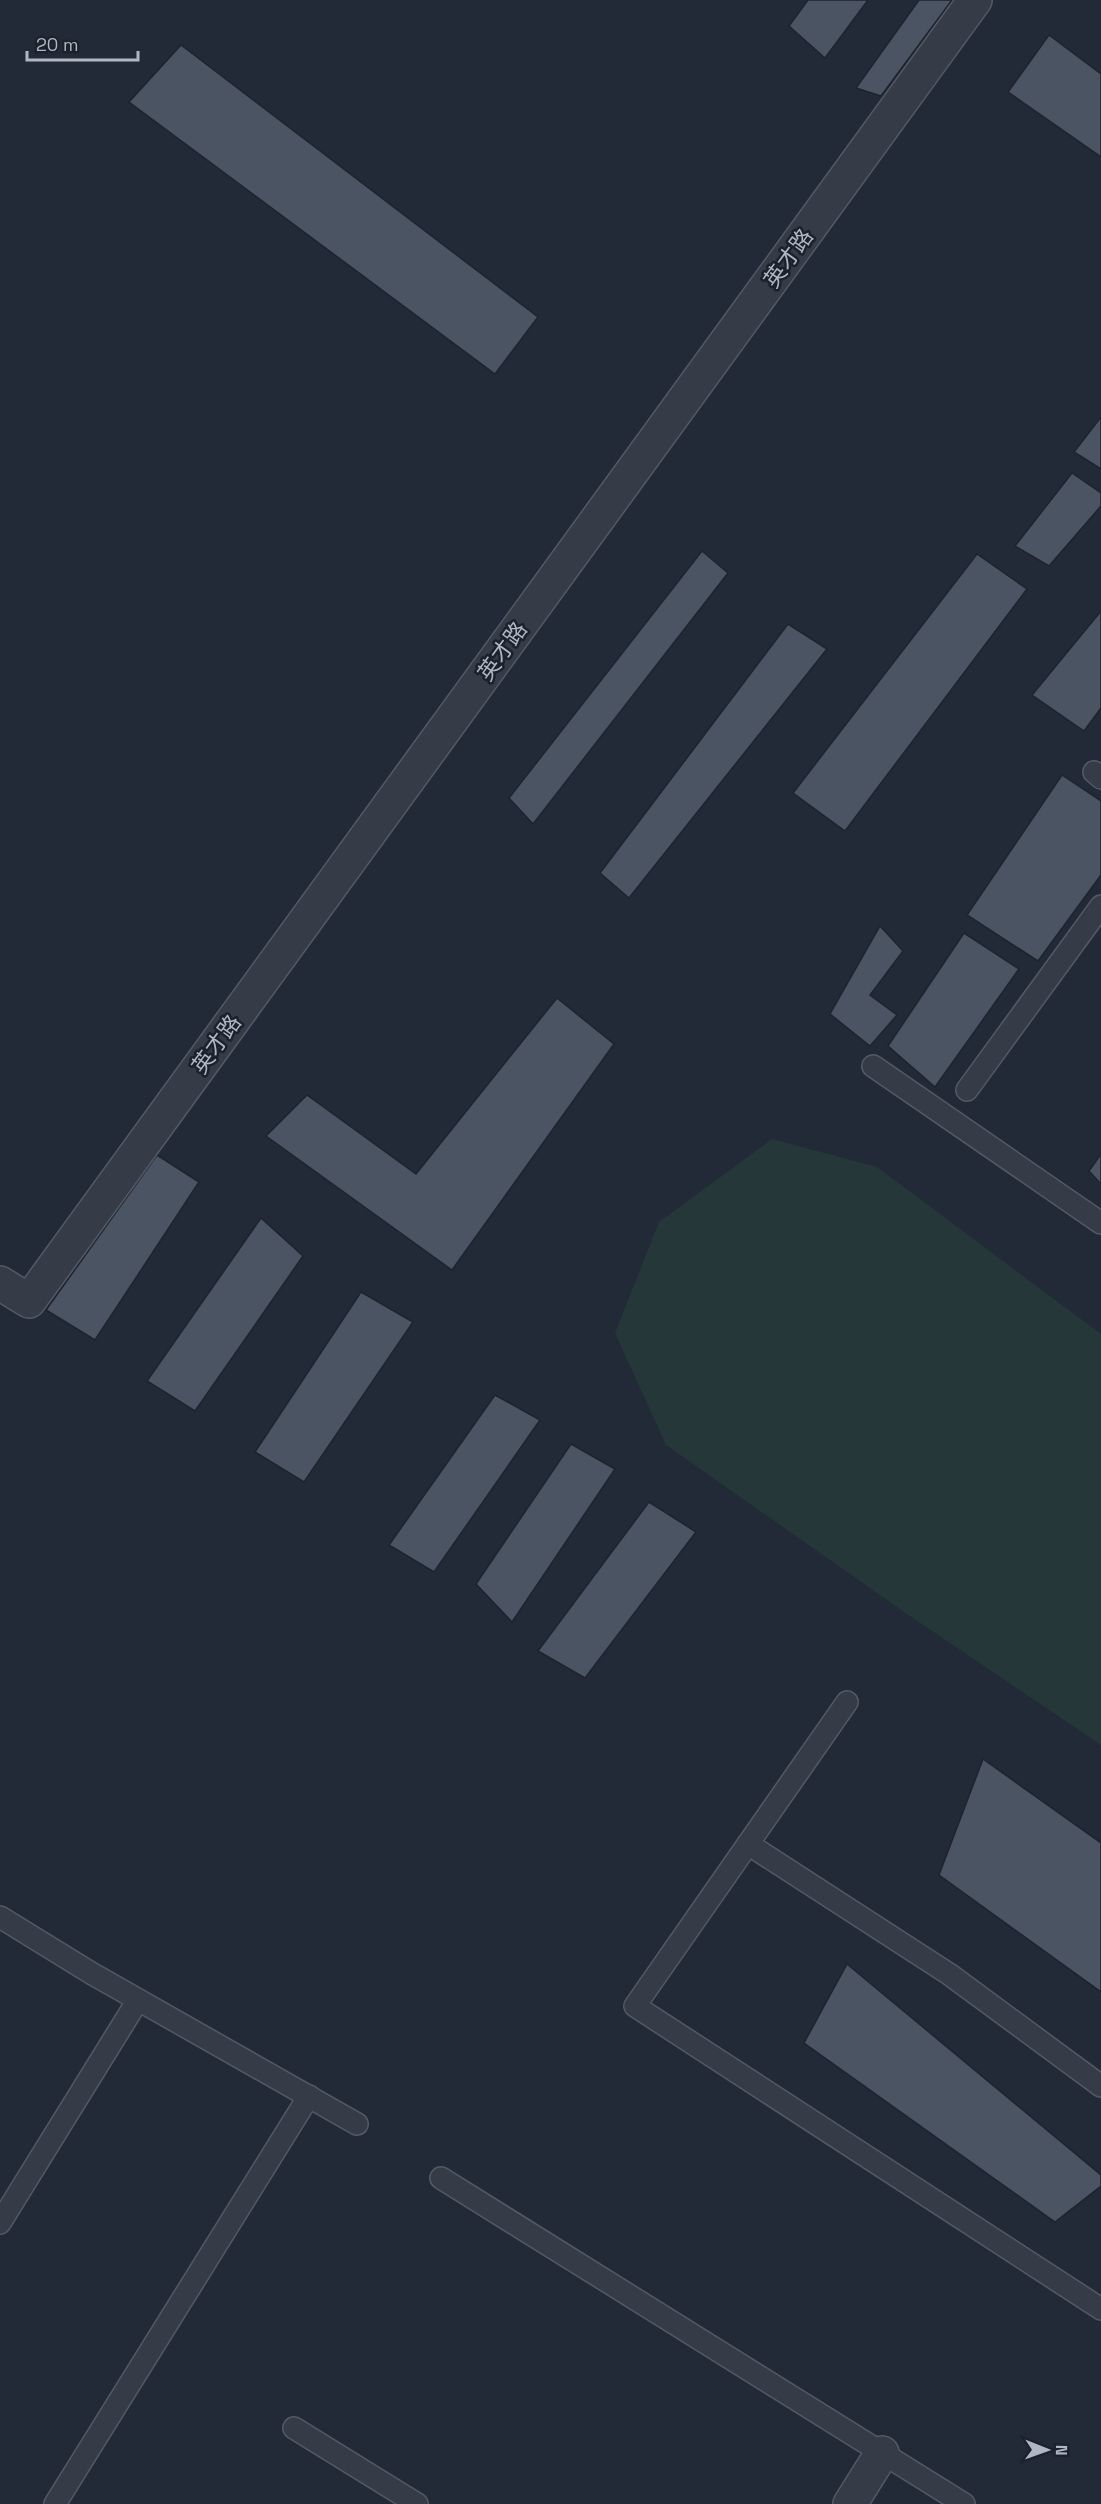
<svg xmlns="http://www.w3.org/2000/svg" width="1101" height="2504" font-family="'Space Grotesk','Noto Sans SC',sans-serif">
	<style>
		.green { fill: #253739 }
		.building { fill: #4b5462; stroke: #1d242e; stroke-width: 1.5 }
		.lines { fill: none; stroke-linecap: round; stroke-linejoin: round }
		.service-casing { stroke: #535a65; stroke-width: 24 }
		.minor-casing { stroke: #535a65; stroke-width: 36 }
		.service { stroke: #363c47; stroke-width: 21 }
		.minor { stroke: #363c47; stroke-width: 33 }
		.labels { text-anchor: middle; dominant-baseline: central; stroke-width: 5; stroke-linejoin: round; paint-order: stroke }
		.street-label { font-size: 22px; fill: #b0b7c4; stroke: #1b222c }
	</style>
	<rect width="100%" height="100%" fill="#222a37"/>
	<polygon class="green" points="772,1139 877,1167 1101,1334 1101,1745 907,1614 666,1445 615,1333 659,1222"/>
	<g class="building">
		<polygon points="808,0 868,0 825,58 789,26"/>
		<polygon points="919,0 952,0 881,96 856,88"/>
		<polygon points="1049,35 1101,74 1101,157 1008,92"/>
		<polygon points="181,45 538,317 495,374 129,102"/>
		<polygon points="1101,417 1101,469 1074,452"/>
		<polygon points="1072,473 1101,493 1101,506 1049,566 1015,546"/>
		<polygon points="702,551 728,573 533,824 509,798"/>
		<polygon points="977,554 1027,589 845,831 793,793"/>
		<polygon points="1101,611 1101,708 1084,731 1032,695"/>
		<polygon points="788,624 827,649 629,898 600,873"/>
		<polygon points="1062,775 1101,801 1101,875 1038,961 967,915"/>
		<polygon points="880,926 903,951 870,995 897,1015 870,1046 830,1014"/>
		<polygon points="964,933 1019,969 935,1087 888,1046"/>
		<polygon points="557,998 614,1044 452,1270 266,1136 307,1095 416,1174"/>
		<polygon points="1101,1154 1101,1184 1089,1171"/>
		<polygon points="157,1155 199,1182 95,1340 46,1310"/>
		<polygon points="261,1218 303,1256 195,1411 147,1381"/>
		<polygon points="361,1292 413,1322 304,1482 255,1452"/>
		<polygon points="495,1395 540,1420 434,1572 389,1545"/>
		<polygon points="571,1444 615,1469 512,1622 476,1584"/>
		<polygon points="649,1502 696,1532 585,1678 538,1651"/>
		<polygon points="983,1759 1101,1843 1101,1992 939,1875"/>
		<polygon points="847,1964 1101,2175 1101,2186 1055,2222 804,2043"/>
	</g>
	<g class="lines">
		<g class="service-casing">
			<g id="service">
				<polyline points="1094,772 1101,778"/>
				<polyline points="873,1066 1101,1223"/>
				<polyline points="967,1090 1101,906"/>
				<polyline points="847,1702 635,2006 1101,2309"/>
				<polyline points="748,1844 949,1974 1101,2086"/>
				<polyline points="0,1917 91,1973 357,2124"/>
				<polyline points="441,2178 964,2504"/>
				<polyline points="0,2223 138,2000"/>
				<polyline points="294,2428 417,2504"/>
				<polyline points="55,2504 309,2096"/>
			</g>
		</g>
		<g class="minor-casing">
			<g id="minor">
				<polyline points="0,1283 29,1301 975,0"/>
				<polyline points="850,2504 882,2453"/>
			</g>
		</g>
		<use href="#service" class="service"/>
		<use href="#minor" class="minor"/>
	</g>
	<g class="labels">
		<g class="street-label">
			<text transform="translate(788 258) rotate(-54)">英才路</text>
			<text transform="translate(502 651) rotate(-54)">英才路</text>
			<text transform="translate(216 1044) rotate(-54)">英才路</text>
		</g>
	</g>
	<g transform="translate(1047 2450) rotate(91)" stroke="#1b222c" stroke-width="4.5" paint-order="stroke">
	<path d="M0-4.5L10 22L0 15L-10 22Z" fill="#b0b7c4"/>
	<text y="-9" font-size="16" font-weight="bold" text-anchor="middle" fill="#b0b7c4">N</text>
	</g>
	<path d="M27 51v9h111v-9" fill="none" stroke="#b0b7c4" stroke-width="3"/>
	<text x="36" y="51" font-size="18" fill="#b0b7c4" stroke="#1b222c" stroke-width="4.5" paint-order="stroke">20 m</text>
</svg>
